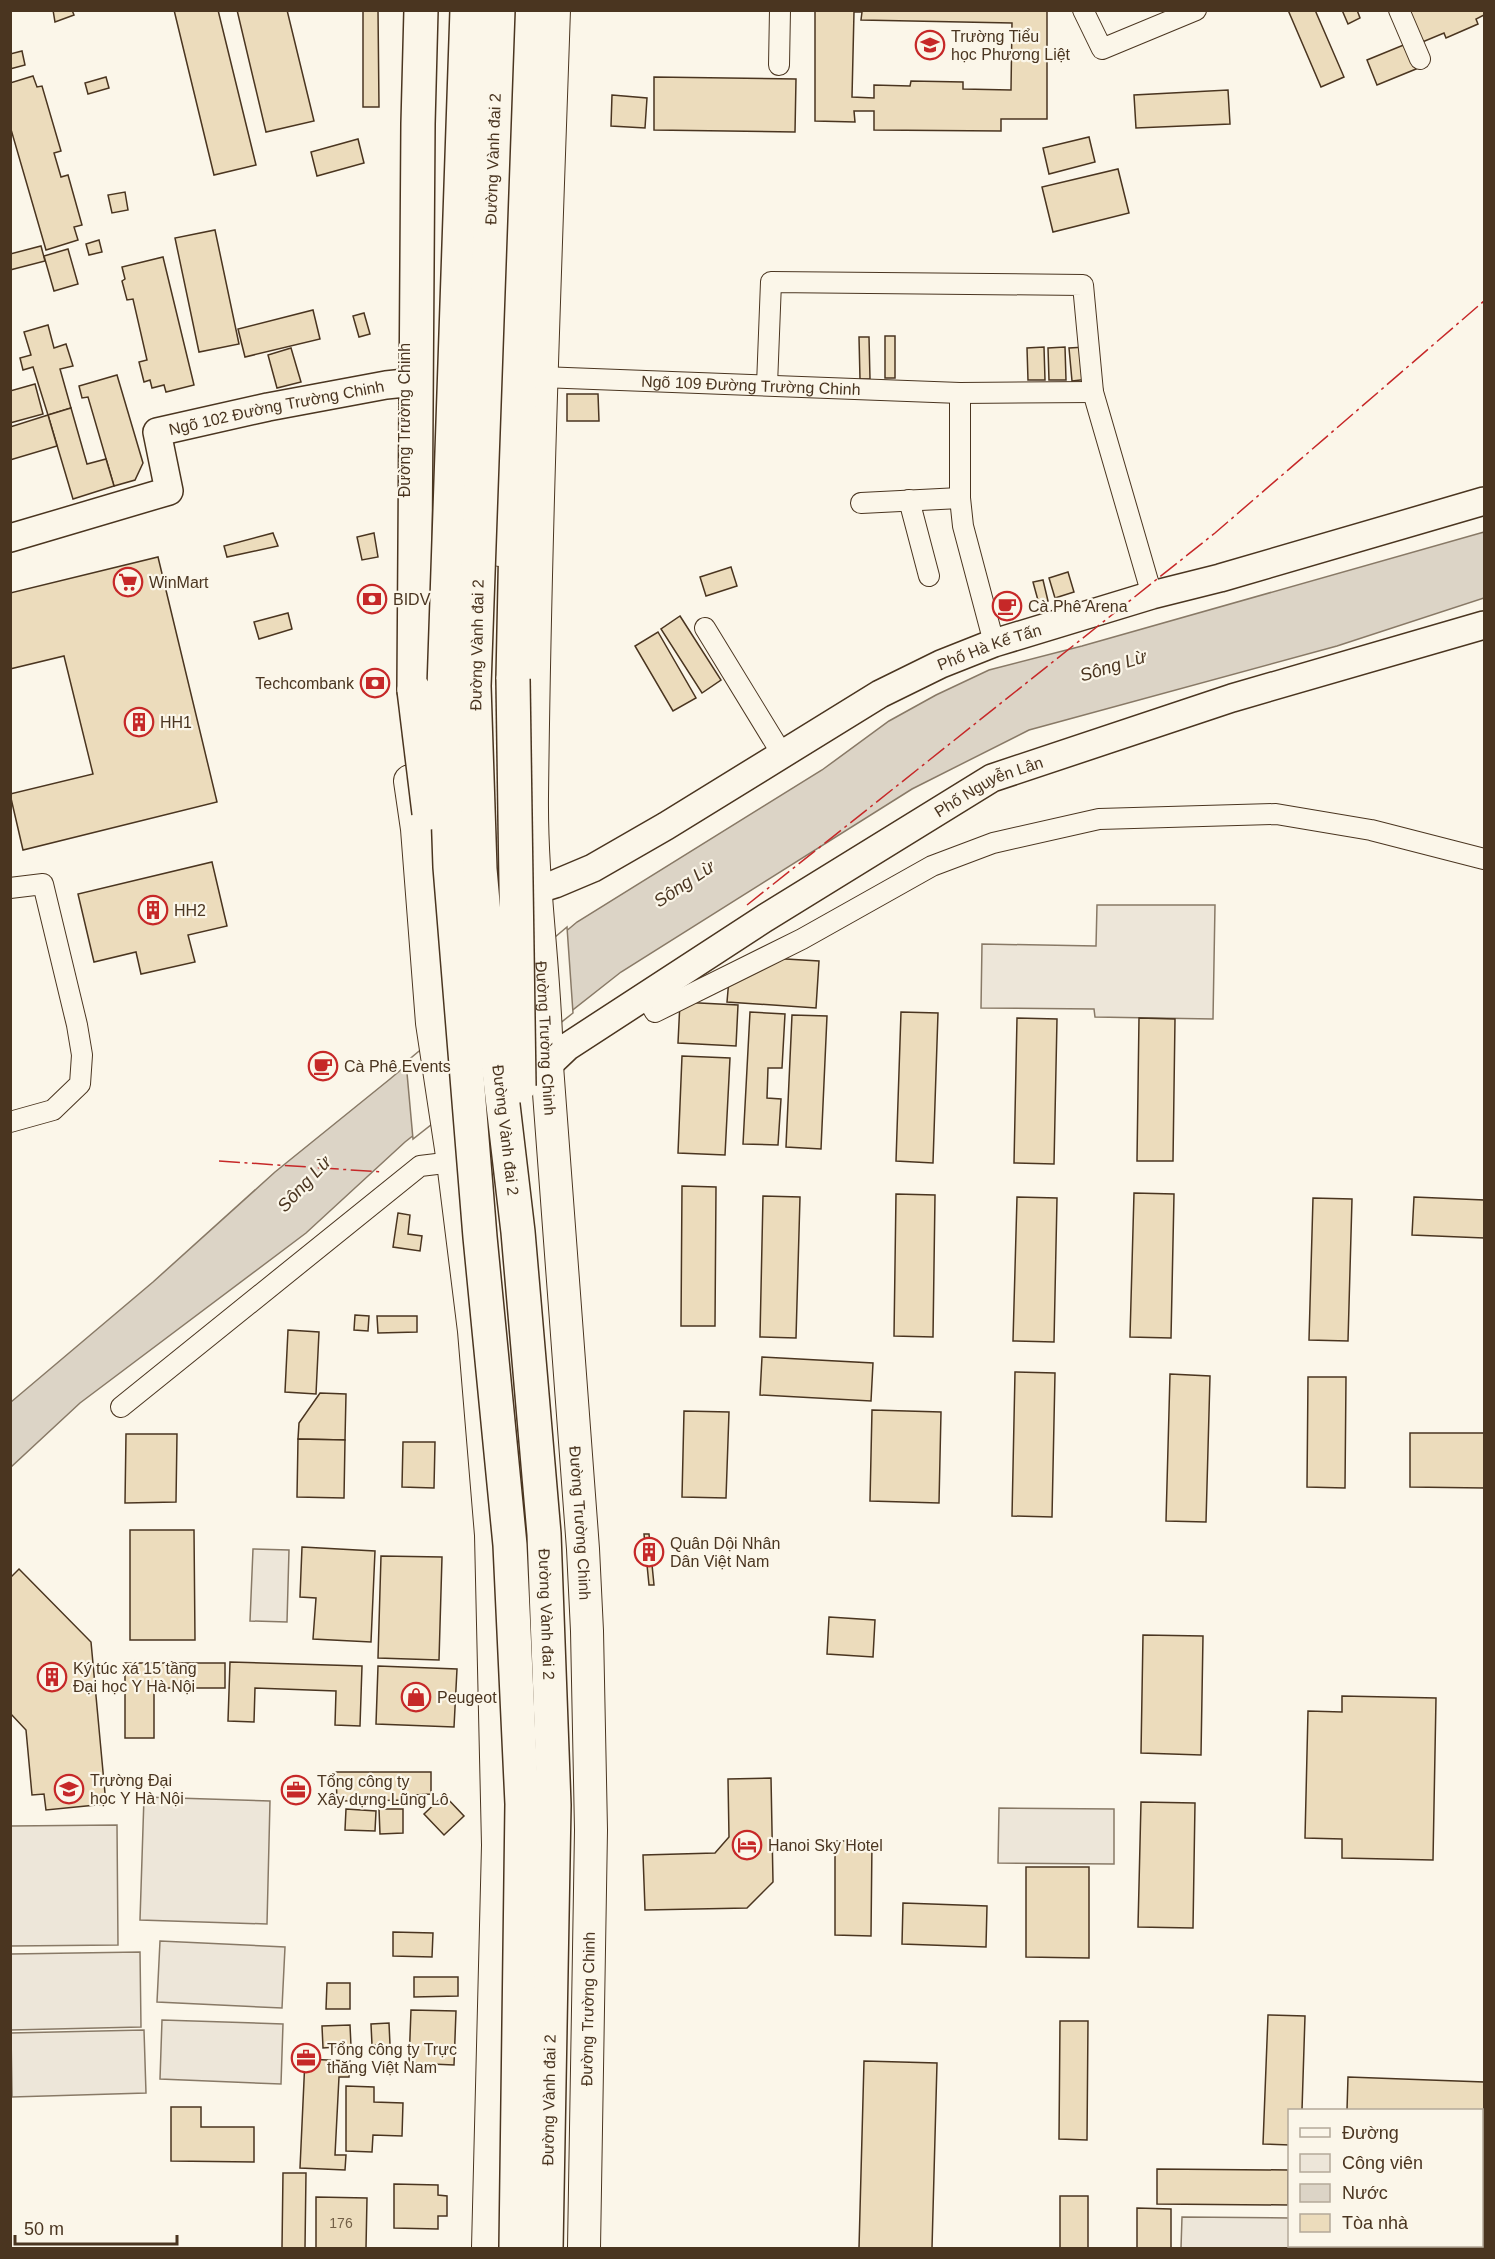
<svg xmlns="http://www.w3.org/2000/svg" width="1495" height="2259" font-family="Helvetica,sans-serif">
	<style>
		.green { fill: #ede6d9; stroke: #887966; stroke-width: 1.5 }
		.water { fill: #dcd4c6; stroke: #887966; stroke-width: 1.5 }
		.pier { fill: #fbf6e9; stroke: #887966; stroke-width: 1.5 }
		.building { fill: #ecdcbc; stroke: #4a3520; stroke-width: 1.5; fill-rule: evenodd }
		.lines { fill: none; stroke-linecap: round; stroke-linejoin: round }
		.street-casing { stroke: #4a3520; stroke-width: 22 }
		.secondary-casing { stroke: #4a3520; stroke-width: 30 }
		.primary-casing { stroke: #4a3520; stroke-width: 34 }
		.highway-casing { stroke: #4a3520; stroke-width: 36 }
		.street { stroke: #fbf6e9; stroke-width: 20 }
		.secondary { stroke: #fbf6e9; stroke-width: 27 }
		.primary { stroke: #fbf6e9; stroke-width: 32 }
		.highway { stroke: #fbf6e9; stroke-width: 33 }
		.highway-bridge-casing { stroke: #4a3520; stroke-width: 36; stroke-linecap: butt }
		.highway-bridge { stroke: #fbf6e9; stroke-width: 33 }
		.power { stroke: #c62828; stroke-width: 1.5; stroke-dasharray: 21 4.5 3 4.5; stroke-linecap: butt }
		.labels { text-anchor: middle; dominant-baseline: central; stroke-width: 4.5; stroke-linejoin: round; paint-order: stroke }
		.number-label { font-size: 14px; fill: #725f47 }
		.poi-label { font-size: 16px; fill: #4a3520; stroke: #fbf6e9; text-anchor: start }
		.street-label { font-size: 16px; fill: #4a3520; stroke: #fbf6e9 }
		.water-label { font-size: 18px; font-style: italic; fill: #4a3520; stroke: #fbf6e9 }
	</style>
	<rect width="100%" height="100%" fill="#fbf6e9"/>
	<g class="green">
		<polygon points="1097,905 1215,905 1213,1019 1095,1017 1094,1009 981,1008 982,944 1096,946"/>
		<polygon points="253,1549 289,1550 287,1622 250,1621"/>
		<polygon points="144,1797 270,1801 267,1924 140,1920"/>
		<polygon points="999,1808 1114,1809 1114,1864 998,1863"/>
		<polygon points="117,1825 118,1945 11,1946 11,1826"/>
		<polygon points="160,1941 285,1947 282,2008 157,2002"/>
		<polygon points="140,1952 141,2027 11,2030 11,1954"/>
		<polygon points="162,2020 283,2024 281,2084 160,2079"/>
		<polygon points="144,2030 146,2093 12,2097 11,2033"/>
		<polygon points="1182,2217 1289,2218 1290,2246 1300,2246 1300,2248 1181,2248"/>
	</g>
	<polygon class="water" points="1484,532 1484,598 1337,646 1029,730 912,789 621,972 405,1142 306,1233 80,1403 11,1467 11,1402 153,1282 275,1172 390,1079 577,922 822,770 889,721 936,695 989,670 1082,646"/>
	<polygon class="pier" points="567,927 573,1013 413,1139 406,1062"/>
	<g class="building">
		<polygon points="53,10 72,10 74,15 55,22"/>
		<polygon points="174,10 218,10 256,165 214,175"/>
		<polygon points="237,10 287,10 314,121 266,132"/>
		<polygon points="363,10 378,10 379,107 363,107"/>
		<path d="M815,10h232v109h-46v12l-127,-1v-19h-20l1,11 -40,-1zM854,12h8l-1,8 151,3 -1,67 -48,-1v-7l-52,-1 -1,5 -36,-1v13l-22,-1z"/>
		<polygon points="1288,10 1315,10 1344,77 1321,87"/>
		<polygon points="1342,10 1357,10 1360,18 1348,24"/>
		<polygon points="1406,10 1484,10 1484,15 1476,19 1478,24 1446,38 1444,33 1420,43"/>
		<polygon points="1406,44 1416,69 1377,85 1367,60"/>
		<polygon points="22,51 25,65 10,69 10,54"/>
		<polygon points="33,76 37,87 42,86 61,151 54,153 61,177 68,175 82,225 74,227 78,240 46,250 10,126 10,83"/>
		<polygon points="106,77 109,88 88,94 85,83"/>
		<polygon points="654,77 796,79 795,132 654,130"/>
		<polygon points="1228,90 1230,124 1136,128 1134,95"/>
		<polygon points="612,95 647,98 645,128 611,126"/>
		<polygon points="1089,137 1095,162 1049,174 1043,148"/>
		<polygon points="358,139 364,163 317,176 311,152"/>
		<polygon points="1118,169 1129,213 1053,232 1042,187"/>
		<polygon points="125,192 128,210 112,213 108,195"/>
		<polygon points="215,230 239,344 199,352 175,238"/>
		<polygon points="99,240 102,252 89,255 86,244"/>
		<polygon points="41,246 45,261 10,270 10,254"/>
		<polygon points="68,249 78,284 54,291 44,256"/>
		<polygon points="163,257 194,385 166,392 164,385 152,388 150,380 144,382 139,362 147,360 133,299 127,300 122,281 125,279 122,267"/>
		<polygon points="313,310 320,339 245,357 238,329"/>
		<polygon points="364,313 370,334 359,337 353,316"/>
		<polygon points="48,325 54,348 66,344 73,366 60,369 71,408 48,415 33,367 23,370 20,358 31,355 24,332"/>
		<rect x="885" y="336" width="10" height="42"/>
		<polygon points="859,337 869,337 870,379 860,379"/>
		<polygon points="1044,347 1045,380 1028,380 1027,348"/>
		<polygon points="1065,347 1066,380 1049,380 1048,348"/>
		<polygon points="1086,347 1089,379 1072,381 1069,348"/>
		<polygon points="291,348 301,382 277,388 268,355"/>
		<polygon points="117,375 143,463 135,480 114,486 88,397 82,398 79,386"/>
		<polygon points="35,384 43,414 10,423 10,391"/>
		<polygon points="567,394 598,394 599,421 567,421"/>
		<polygon points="71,408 87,464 106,459 114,486 73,499 48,415"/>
		<polygon points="48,415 57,446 10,460 10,427"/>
		<polygon points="273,533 278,546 227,557 224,546"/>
		<polygon points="374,533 378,557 362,560 357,537"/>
		<polygon points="158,557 217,802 23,850 10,794 93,774 64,656 10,669 10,593"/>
		<polygon points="731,567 737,586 706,596 700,577"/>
		<polygon points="1068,572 1074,592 1055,598 1049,578"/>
		<polygon points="1043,580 1048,601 1039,604 1033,582"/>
		<polygon points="288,613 292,629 259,639 254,622"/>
		<polygon points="680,616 721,680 702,693 661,629"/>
		<polygon points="658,632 696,698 673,711 635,646"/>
		<polygon points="212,862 227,926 188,935 195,962 141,974 136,952 94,962 78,894"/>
		<polygon points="769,958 819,961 816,1008 727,1002 729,979"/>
		<polygon points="680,1002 738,1005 736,1046 678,1043"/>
		<polygon points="750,1012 785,1014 782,1068 768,1068 767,1098 781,1099 778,1145 743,1144"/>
		<polygon points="901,1012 938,1013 933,1163 896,1161"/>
		<polygon points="792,1015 827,1016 821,1149 786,1147"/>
		<polygon points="1017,1018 1057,1019 1054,1164 1014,1163"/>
		<polygon points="1139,1018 1175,1019 1173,1161 1137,1161"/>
		<polygon points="682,1056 730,1058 725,1155 678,1153"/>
		<polygon points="682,1186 716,1187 715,1326 681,1326"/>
		<polygon points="1134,1193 1174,1194 1171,1338 1130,1337"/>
		<polygon points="896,1194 935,1195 933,1337 894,1336"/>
		<polygon points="763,1196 800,1197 796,1338 760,1337"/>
		<polygon points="1017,1197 1057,1198 1054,1342 1013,1341"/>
		<polygon points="1414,1197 1484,1200 1484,1238 1412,1235"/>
		<polygon points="1313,1198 1352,1199 1348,1341 1309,1340"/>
		<polygon points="398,1213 410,1215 408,1234 422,1236 420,1251 393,1247"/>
		<polygon points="355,1315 369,1316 368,1331 354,1330"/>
		<polygon points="377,1316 417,1316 417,1332 378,1333"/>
		<polygon points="288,1330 319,1332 316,1394 285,1392"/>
		<polygon points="762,1357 873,1363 871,1401 760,1395"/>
		<polygon points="1015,1372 1055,1373 1052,1517 1012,1516"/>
		<polygon points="1170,1374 1210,1376 1206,1522 1166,1521"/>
		<polygon points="1308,1377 1346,1377 1345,1488 1307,1487"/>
		<polygon points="320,1393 346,1394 345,1440 298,1439 299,1423"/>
		<polygon points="872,1410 941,1412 939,1503 870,1501"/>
		<polygon points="684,1411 729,1412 726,1498 682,1497"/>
		<polygon points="1410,1433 1484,1433 1484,1488 1410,1487"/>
		<polygon points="126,1434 177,1434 176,1502 125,1503"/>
		<polygon points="298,1439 345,1440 344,1498 297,1497"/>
		<polygon points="403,1442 435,1442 434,1488 402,1487"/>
		<polygon points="130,1530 194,1530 195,1640 130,1640"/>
		<polygon points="644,1534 649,1534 654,1585 649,1585"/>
		<polygon points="302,1547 375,1551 371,1642 313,1639 316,1598 300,1597"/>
		<polygon points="381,1556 442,1557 439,1660 378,1658"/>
		<polygon points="19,1569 91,1642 106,1804 46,1810 44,1794 32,1795 26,1730 10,1713 10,1578"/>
		<polygon points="829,1617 875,1620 873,1657 827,1654"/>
		<polygon points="1143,1635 1203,1636 1201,1755 1141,1753"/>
		<polygon points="230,1662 362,1666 360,1726 335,1725 336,1691 255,1688 254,1722 228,1721"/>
		<polygon points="125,1663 225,1663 225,1688 154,1688 154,1738 125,1738"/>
		<polygon points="378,1666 457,1669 454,1727 376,1724"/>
		<polygon points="1342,1696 1436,1698 1433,1860 1342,1858 1342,1839 1305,1838 1308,1711 1342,1712"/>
		<polygon points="336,1772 431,1772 431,1794 415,1795 415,1800 337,1801"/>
		<polygon points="771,1778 773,1882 747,1908 645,1910 643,1855 715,1853 729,1837 728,1779"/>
		<polygon points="444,1795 464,1816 444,1835 424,1814"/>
		<polygon points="1141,1802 1195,1803 1193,1928 1138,1927"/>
		<polygon points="346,1809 376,1811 375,1831 345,1830"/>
		<polygon points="379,1809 403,1809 403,1833 380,1834"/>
		<polygon points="835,1841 872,1841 871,1936 835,1935"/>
		<polygon points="1026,1867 1089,1867 1089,1958 1026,1957"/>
		<polygon points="903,1903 987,1906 986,1947 902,1944"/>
		<polygon points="393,1932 433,1933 432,1957 393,1956"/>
		<polygon points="414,1977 458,1977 458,1996 414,1997"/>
		<polygon points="327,1983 350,1983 350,2009 326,2009"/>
		<polygon points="411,2010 456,2011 454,2065 409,2063"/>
		<polygon points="1268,2015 1305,2016 1302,2110 1290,2110 1290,2145 1263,2144"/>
		<polygon points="1060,2021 1088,2021 1087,2140 1059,2139"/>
		<polygon points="389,2023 390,2045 372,2045 371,2024"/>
		<polygon points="350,2025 351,2046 323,2048 322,2026"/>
		<polygon points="305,2059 350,2061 349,2077 339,2077 335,2155 346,2155 345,2170 300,2168"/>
		<polygon points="864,2061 937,2063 932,2248 859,2248"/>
		<polygon points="1348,2077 1484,2082 1484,2248 1343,2248 1343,2246 1482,2246 1482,2110 1347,2110"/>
		<polygon points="346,2086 374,2087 374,2102 403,2103 402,2136 373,2135 372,2152 346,2151"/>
		<polygon points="171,2107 201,2107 201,2127 254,2127 254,2162 171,2161"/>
		<polygon points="1157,2169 1288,2170 1288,2205 1157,2204"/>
		<polygon points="283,2173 306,2173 305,2248 282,2248"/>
		<polygon points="394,2184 438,2185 438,2195 447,2196 447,2216 438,2216 438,2229 394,2228"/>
		<rect x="1060" y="2196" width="28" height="52"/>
		<polygon points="316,2197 367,2198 366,2248 316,2248"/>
		<polygon points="1137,2208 1171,2209 1171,2248 1137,2248"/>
	</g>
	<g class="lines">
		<g class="street-casing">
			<g id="street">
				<polyline points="1083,10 1102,49 1196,10"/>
				<polyline points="1399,10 1420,59"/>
				<polyline points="779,65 780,10"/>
				<path id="s1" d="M541,377l419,16 133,-1"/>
				<polyline points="767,385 771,282 1083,285 1093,392 1152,595"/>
				<polyline points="960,393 960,498 963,526 994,643"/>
				<polyline points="909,500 929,576"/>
				<polyline points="861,503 960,498"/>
				<polyline points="705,628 782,754"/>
				<polyline points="10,888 43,884 77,1025 82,1055 80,1084 53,1110 10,1122"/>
				<polyline points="646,996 655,1012 802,939 932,866 993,843 1099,819 1276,814 1371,830 1484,859"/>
				<polyline points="121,1407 420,1166 453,1162"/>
			</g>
		</g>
		<g class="secondary-casing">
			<g id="secondary">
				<path id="s2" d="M10,538l159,-47 -12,-59 111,-25 118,-22 19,-2"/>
				<path id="s3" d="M536,890l19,-6 38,-16 73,-42 214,-132 61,-30 53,-21 158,-48 68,-17 264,-77"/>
				<path id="s4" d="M547,1066l20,-19 198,-129 227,-140 240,-80 252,-73"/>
			</g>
		</g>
		<g class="primary-casing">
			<g id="primary">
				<path id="s5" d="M554,10c-9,262 -19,524 -22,786 -1,90 14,180 15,270l36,483 4,82 4,199 -7,418"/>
				<polyline points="500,550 504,285"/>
				<polyline points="410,781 417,829 432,1023 453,1162 474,1331 491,1535 498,1845 488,2248"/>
			</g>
		</g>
		<g class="highway-casing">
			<g id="highway">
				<polyline points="513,679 527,10"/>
				<polyline points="414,690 418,124 421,10"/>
			</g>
		</g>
		<use href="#street" class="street"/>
		<use href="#secondary" class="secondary"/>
		<use href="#primary" class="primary"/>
		<use href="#highway" class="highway"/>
		<g class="highway-bridge-casing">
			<g id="highway-bridge">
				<polyline points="467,10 444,688 450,867 480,1237 510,1545 522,1804 516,2248"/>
				<path id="s6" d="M498,10l-24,676 6,183 15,168 23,195 26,302 10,271 -8,443"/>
				<polyline points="513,679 519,1086"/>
				<polyline points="414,690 429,813"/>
			</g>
		</g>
		<use href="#highway-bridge" class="highway-bridge"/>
		<g class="power">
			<polyline points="747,905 1215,533 1484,301"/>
			<polyline points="219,1161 382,1172"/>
		</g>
	</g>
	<defs>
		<g id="school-ring" transform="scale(1.5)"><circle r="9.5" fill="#fbf6e9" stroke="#c62828" stroke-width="1.5"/><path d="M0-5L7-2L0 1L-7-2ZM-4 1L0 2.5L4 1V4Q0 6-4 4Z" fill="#c62828"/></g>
		<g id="supermarket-ring" transform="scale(1.5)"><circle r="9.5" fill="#fbf6e9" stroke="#c62828" stroke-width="1.5"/><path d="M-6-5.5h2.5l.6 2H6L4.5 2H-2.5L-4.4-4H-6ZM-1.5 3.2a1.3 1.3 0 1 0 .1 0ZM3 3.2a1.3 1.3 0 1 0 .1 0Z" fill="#c62828"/></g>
		<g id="bank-ring" transform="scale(1.5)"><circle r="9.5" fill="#fbf6e9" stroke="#c62828" stroke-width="1.5"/><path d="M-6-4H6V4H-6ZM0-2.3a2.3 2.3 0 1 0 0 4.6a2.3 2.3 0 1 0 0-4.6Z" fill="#c62828"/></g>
		<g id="cafe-ring" transform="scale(1.5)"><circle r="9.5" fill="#fbf6e9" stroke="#c62828" stroke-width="1.5"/><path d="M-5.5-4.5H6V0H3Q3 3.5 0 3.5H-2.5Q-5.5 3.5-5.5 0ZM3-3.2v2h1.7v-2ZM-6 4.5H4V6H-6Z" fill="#c62828"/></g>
		<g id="building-ring" transform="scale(1.5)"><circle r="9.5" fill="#fbf6e9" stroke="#c62828" stroke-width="1.5"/><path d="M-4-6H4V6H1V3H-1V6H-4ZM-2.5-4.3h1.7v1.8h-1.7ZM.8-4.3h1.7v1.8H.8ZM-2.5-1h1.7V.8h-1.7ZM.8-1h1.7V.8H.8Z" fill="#c62828"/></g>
		<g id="shop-ring" transform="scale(1.5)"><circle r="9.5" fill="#fbf6e9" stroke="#c62828" stroke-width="1.5"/><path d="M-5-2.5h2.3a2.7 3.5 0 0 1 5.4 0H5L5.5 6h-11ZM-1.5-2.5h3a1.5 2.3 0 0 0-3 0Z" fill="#c62828"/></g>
		<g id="university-ring" transform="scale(1.5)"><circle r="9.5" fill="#fbf6e9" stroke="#c62828" stroke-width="1.5"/><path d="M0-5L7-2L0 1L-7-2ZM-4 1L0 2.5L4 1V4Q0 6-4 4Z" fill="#c62828"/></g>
		<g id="office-ring" transform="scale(1.5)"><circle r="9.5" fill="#fbf6e9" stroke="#c62828" stroke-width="1.5"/><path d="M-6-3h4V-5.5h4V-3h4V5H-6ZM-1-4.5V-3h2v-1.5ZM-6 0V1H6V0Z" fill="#c62828"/></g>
		<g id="hotel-ring" transform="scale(1.5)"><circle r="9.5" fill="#fbf6e9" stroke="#c62828" stroke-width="1.5"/><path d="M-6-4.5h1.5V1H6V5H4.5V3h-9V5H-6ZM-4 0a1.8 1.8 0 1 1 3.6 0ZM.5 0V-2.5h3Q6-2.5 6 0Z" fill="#c62828"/></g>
	</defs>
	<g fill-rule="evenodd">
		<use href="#school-ring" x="930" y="45"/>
		<use href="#supermarket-ring" x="128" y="582"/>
		<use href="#bank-ring" x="372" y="599"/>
		<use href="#cafe-ring" x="1007" y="606"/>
		<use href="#bank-ring" x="375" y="683"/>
		<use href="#building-ring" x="139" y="722"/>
		<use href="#building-ring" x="153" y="910"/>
		<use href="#cafe-ring" x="323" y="1066"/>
		<use href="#building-ring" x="649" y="1552"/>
		<use href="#building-ring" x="52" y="1677"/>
		<use href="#shop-ring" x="416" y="1697"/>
		<use href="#university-ring" x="69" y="1789"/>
		<use href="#office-ring" x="296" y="1790"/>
		<use href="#hotel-ring" x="747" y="1845"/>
		<use href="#office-ring" x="306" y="2058"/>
	</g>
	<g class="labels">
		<g class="number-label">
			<text x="341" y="2223">176</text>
		</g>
		<g class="poi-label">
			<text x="951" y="36">Trường Tiểu<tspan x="951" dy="18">học Phương Liệt</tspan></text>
			<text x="149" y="582">WinMart</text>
			<text x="393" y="599">BIDV</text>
			<text x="1028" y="606">Cà Phê Arena</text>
			<text x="354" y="683" text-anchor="end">Techcombank</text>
			<text x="160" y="722">HH1</text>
			<text x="174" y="910">HH2</text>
			<text x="344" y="1066">Cà Phê Events</text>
			<text x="670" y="1543">Quân Dội Nhân<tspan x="670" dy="18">Dân Việt Nam</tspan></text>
			<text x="73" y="1668">Ký túc xá 15 tầng<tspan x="73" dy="18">Đại học Y Hà Nội</tspan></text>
			<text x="437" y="1697">Peugeot</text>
			<text x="90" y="1780">Trường Đại<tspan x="90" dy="18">học Y Hà Nội</tspan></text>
			<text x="317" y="1781">Tổng công ty<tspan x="317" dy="18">Xây dựng Lũng Lô</tspan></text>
			<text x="768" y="1845">Hanoi Sky Hotel</text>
			<text x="327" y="2049">Tổng công ty Trực<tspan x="327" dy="18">thăng Việt Nam</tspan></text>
		</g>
		<g class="street-label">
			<text transform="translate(493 159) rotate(-88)">Đường Vành đai 2</text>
			<text stroke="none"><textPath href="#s1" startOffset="210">Ngõ 109 Đường Trường Chinh</textPath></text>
			<text stroke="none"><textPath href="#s2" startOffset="348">Ngõ 102 Đường Trường Chinh</textPath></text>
			<text transform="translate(404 420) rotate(-90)">Đường Trường Chinh</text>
			<text transform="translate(477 645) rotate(-89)">Đường Vành đai 2</text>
			<text stroke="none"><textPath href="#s3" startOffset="516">Phố Hà Kế Tấn</textPath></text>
			<text stroke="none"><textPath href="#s4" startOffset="524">Phố Nguyễn Lân</textPath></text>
			<text stroke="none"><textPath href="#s5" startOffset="1029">Đường Trường Chinh</textPath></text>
			<text stroke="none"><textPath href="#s6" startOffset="1122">Đường Vành đai 2</textPath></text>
			<text stroke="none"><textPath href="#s5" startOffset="1515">Đường Trường Chinh</textPath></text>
			<text stroke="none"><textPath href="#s6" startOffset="1608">Đường Vành đai 2</textPath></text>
			<text transform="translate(588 2009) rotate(-89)">Đường Trường Chinh</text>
			<text transform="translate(549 2100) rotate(-89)">Đường Vành đai 2</text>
		</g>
		<g class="water-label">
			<text transform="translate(1113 666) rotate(-17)">Sông Lừ</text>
			<text transform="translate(684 884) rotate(-34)">Sông Lừ</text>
			<text transform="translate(304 1184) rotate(-47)">Sông Lừ</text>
		</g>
	</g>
	<rect width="1495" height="2259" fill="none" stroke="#4a3520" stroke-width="24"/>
	<rect x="1288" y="2109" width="195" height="138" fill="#fbf6e9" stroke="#b4a999" stroke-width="1.5"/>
	<rect x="1300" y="2128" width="30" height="9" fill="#fbf6e9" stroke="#b4a999" stroke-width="1.5"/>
	<text x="1342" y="2139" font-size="18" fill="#4a3520">Đường</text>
	<rect x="1300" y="2154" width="30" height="18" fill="#ede6d9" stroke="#b4a999" stroke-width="1.5"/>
	<text x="1342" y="2169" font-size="18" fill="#4a3520">Công viên</text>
	<rect x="1300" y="2184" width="30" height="18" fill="#dcd4c6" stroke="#b4a999" stroke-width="1.5"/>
	<text x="1342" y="2199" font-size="18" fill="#4a3520">Nước</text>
	<rect x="1300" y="2214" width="30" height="18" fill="#ecdcbc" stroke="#b4a999" stroke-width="1.5"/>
	<text x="1342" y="2229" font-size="18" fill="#4a3520">Tòa nhà</text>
	<path d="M15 2235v9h162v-9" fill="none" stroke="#4a3520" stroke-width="3"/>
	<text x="24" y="2235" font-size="18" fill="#4a3520" stroke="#fbf6e9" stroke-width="4.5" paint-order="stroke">50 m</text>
</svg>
